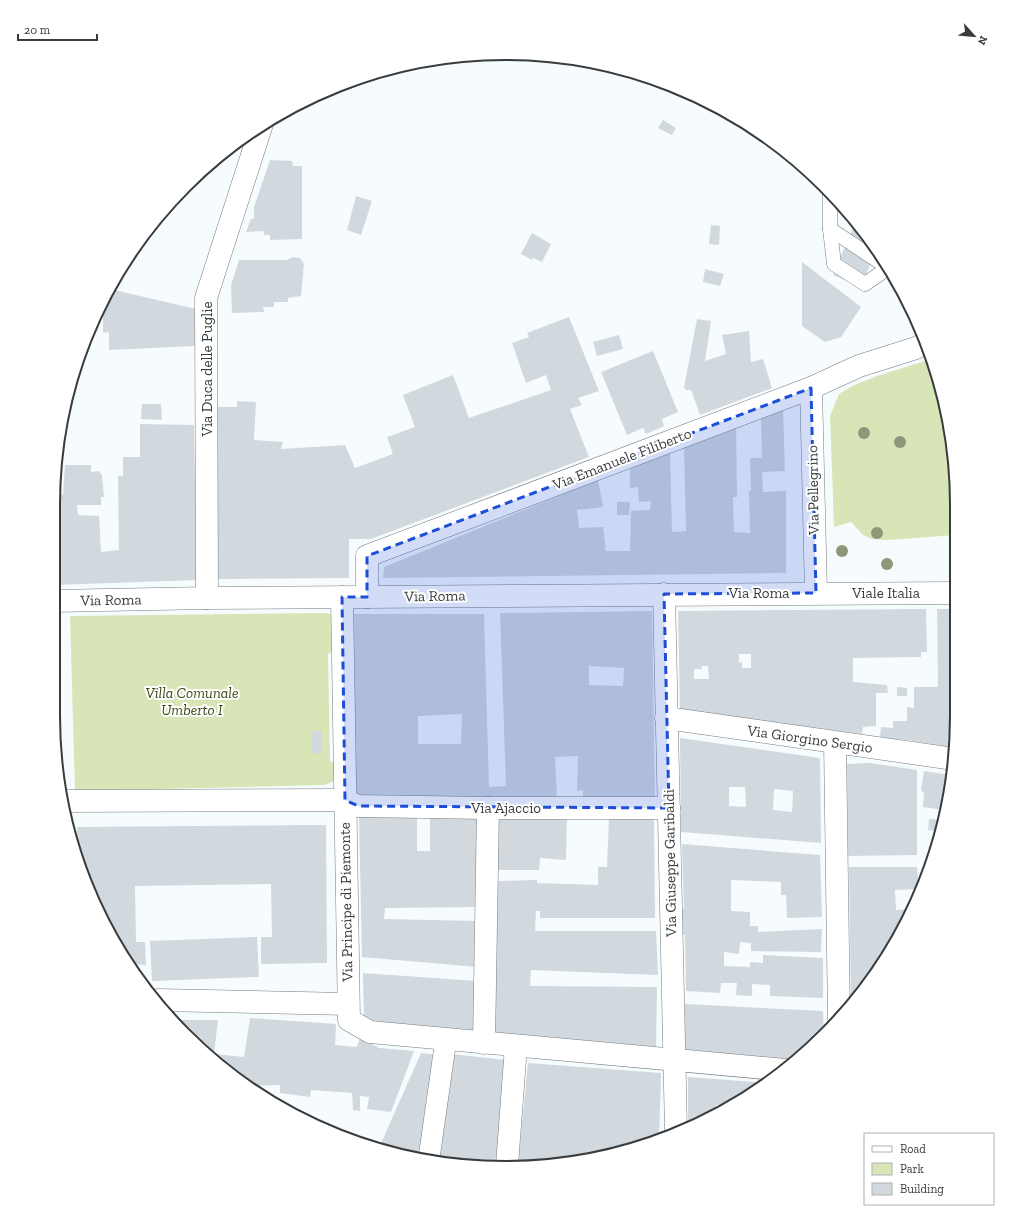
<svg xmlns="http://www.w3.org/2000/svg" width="1010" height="1221" font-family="'Zilla Slab',serif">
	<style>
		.green { fill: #d8e6b7 }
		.building { fill: #d2d9de; fill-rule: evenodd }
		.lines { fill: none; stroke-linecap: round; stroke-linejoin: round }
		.service-casing { stroke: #767c81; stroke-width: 15 }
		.pedestrian-casing { stroke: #767c81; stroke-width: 22 }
		.minor-casing { stroke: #767c81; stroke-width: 23 }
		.tertiary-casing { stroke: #767c81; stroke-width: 23 }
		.secondary-casing { stroke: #767c81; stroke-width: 23 }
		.service { stroke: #fff; stroke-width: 14 }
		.pedestrian { stroke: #fff; stroke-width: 21 }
		.minor { stroke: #fff; stroke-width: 22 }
		.tertiary { stroke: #fff; stroke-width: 22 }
		.secondary { stroke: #fff; stroke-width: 22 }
		.tree { fill: #8f977b }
		.marked { fill: #1d4ed8; fill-opacity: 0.2; stroke: #1d4ed8; stroke-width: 3; stroke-dasharray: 8 5; stroke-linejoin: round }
		.labels { text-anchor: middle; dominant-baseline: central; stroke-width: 4; stroke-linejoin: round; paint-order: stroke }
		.street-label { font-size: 15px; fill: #393c3e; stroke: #fff }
		.park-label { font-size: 15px; font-style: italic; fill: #3a4610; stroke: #fff }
		.rim { fill: none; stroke: #393c3e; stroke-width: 2 }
	</style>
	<rect width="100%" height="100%" fill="#f6fbfe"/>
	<g class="green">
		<polygon points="931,359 942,388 956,476 956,535 887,540 872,539 863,535 851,522 834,527 830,416 839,394 852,386 877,376"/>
		<polygon points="328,613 333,616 333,650 328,654 330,762 338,762 334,781 325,785 75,791 70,616"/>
	</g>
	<g class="building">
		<polygon points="663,120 676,128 672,135 658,128"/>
		<polygon points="270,160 292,161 293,166 302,166 302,239 270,240 270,235 264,235 264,231 246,232 251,219 254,219 254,207"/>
		<polygon points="356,196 372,201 361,235 347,230"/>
		<polygon points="856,221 864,230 876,250 861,287 833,275"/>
		<polygon points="711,225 720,226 719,245 709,244"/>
		<polygon points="532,233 551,244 542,262 533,258 532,260 521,254"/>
		<polygon points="293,257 300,258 304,264 301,296 288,298 288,302 274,302 274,307 263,307 264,312 232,313 231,285 239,260 286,260"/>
		<polygon points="802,262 861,307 841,337 825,342 802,326"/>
		<polygon points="705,269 724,274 720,286 703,282"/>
		<polygon points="110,289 196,309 195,346 109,350 109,332 103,333 103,310 99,310"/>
		<polygon points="569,317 599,391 578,398 582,405 570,409 589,457 371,539 349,539 349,578 216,579 218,407 237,407 237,401 256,402 254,440 283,442 281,449 345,445 355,468 393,454 387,437 415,427 403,395 453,375 469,418 551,390 546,375 526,383 512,343 529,337 527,333"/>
		<polygon points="697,319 711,321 705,361 726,354 722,335 749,331 751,362 763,359 772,388 700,415 691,390 686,390 684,388"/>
		<polygon points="619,335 623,349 597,356 593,342"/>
		<polygon points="653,351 678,412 662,419 664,426 646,434 643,428 627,435 601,372"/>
		<polygon points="142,404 161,404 162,420 141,419"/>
		<polygon points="783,408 785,471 762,472 763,492 786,491 786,573 383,578 384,567 598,480 603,507 577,510 579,528 603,527 606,551 630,551 631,511 650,510 651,501 639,502 638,487 630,488 630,467 670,450 672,532 686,531 684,446 736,423 737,497 733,497 734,532 750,533 749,491 751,491 750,458 762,458 761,416"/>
		<polygon points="140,424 194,425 197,580 54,585 54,527 55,527 54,494 63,495 65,465 91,465 91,472 99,471 102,475 104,497 101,497 101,505 77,505 78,515 99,516 101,552 119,550 118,476 123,476 123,457 140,457"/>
		<polygon points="617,502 630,502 629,515 617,515"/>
		<path d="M926,609l1,43h-6v5l-68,1v24l34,3 1,8h-12v33l-13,1 -1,7 -182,-24 -2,-99zM739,654h12v14h-9v-6l-3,1zM702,666h6l1,13h-15v-10h8z"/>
		<polygon points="937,609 956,609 956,748 907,740 880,738 881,727 893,728 893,721 907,721 907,707 914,708 914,687 938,687"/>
		<path d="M652,611l3,189 -72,-2v-8l-6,1 1,-35 -23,1 2,42h-201l-2,-185h130l5,173 17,-1 -6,-173zM589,666l35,2 -1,18 -34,-1zM462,714l-1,30h-43v-28z"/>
		<polygon points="897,687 907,688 907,696 897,696"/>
		<rect x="312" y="731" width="10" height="22"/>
		<path d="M680,738l140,20 1,85 -140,-11zM729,787h16l1,20 -17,-1zM774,789l19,2 -1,21 -19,-2z"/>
		<polygon points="870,763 917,770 917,855 848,856 847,764"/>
		<polygon points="924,771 951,775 947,799 944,799 943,810 923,807 924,792 921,791"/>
		<polygon points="417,815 417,851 430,851 430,816 479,816 480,907 385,908 384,919 477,921 477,967 362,957 359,817"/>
		<polygon points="495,817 567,817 566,860 540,858 539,870 493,870"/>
		<polygon points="654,817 655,918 540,918 540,911 536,911 535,931 656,931 658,975 531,970 530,986 657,987 656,1048 493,1033 495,881 537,880 537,883 598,885 598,867 607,867 609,818"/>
		<polygon points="929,819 944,820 942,831 928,830"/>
		<polygon points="326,825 327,963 261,964 261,937 272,937 271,884 135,886 136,942 145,942 146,965 135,964 135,969 134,969 113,942 78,855 77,827"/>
		<polygon points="682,844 820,855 822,917 787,918 786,895 781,895 781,882 731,880 731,911 750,912 750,926 758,926 758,932 822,929 821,952 751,951 751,943 740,942 739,954 724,952 724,966 750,967 750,962 763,963 763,955 823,958 823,998 770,996 770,985 752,984 752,996 736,995 737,983 721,983 720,993 686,991 685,935 679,935 679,909 684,909"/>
		<polygon points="849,867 917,867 919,889 895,890 896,910 913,909 910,916 851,1005"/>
		<polygon points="257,937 259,977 152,981 150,941"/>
		<polygon points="363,973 477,981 477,1031 364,1021"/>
		<polygon points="685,1004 823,1011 824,1034 796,1060 685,1052"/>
		<polygon points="250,1018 336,1024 335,1045 357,1047 360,1037 379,1048 414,1051 391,1112 367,1109 369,1097 360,1096 360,1111 353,1110 352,1093 311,1090 310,1097 280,1093 280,1085 246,1086 185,1035 173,1020 218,1020 214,1054 244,1057"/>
		<polygon points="421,1053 439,1055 423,1157 379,1148"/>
		<polygon points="451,1054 506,1060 498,1166 475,1167 435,1159"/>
		<polygon points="528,1063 661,1073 659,1137 593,1159 518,1164"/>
		<polygon points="688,1077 766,1083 720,1112 720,1105 716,1105 716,1115 705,1121 701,1123 688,1122"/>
	</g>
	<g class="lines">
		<g class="service-casing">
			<g id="service">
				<polyline points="830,194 830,229 887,267"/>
				<polyline points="830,229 834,264 865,284 888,268"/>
			</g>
		</g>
		<g class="pedestrian-casing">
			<polyline id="pedestrian" points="429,1158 446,1039"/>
		</g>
		<g class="minor-casing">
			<g id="minor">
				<polyline points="342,597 349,1020 370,1032 785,1070"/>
				<polyline points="367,597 367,556 811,388"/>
				<polyline points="207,598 206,298 262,124"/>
				<polyline points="666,718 954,759"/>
				<polyline points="835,743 839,1019"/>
				<polyline points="64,801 345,800 358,806 488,808 669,808"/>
				<polyline points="158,1000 348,1004"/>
				<polyline points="484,1043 488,808"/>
				<polyline points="507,1165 516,1046"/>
			</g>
		</g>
		<g class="tertiary-casing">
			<g id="tertiary">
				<polyline points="816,593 811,388 859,366 916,348 925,343"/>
				<polyline points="664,594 676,1131"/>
			</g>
		</g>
		<g class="secondary-casing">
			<polyline id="secondary" points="53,601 207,598 956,593"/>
		</g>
		<use href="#service" class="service"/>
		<use href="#pedestrian" class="pedestrian"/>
		<use href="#minor" class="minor"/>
		<use href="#tertiary" class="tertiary"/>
		<use href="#secondary" class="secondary"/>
	</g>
	<g class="tree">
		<circle cx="864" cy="433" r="6"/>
		<circle cx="900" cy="442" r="6"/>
		<circle cx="877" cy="533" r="6"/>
		<circle cx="842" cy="551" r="6"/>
		<circle cx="887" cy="564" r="6"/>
	</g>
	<path class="marked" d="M811,388l5,205 -152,1 5,214 -311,-2 -13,-6 -3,-203h25v-41z"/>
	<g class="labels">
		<g class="street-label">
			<text transform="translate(207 369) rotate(-90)">Via Duca delle Puglie</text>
			<text transform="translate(622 459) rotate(-21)">Via Emanuele Filiberto</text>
			<text transform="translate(813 490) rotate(-91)">Via Pellegrino</text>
			<text x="759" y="593">Via Roma</text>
			<text x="886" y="593">Viale Italia</text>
			<text transform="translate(435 596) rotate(-1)">Via Roma</text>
			<text transform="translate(111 600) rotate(-1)">Via Roma</text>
			<text transform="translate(810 739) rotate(8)">Via Giorgino Sergio</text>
			<text x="506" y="808">Via Ajaccio</text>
			<text transform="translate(670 863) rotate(-91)">Via Giuseppe Garibaldi</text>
			<text transform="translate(346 902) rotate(-91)">Via Principe di Piemonte</text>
		</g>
		<g class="park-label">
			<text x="192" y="693">Villa Comunale<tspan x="192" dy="17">Umberto I</tspan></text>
		</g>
	</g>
	<path d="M0 0H1010V1221H0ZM505 60H505A445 445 0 0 1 950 505V716A445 445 0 0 1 505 1161H505A445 445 0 0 1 60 716V505A445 445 0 0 1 505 60Z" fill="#fff" fill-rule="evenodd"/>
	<path class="rim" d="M505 60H505A445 445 0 0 1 950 505V716A445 445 0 0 1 505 1161H505A445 445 0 0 1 60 716V505A445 445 0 0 1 505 60Z"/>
	<rect x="864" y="1133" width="130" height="72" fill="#ffffff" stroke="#b0b1b2"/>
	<rect x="872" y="1146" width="20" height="6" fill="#ffffff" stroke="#b0b1b2"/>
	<text x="900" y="1153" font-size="12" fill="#393c3e">Road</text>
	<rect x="872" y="1163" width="20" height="12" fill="#d8e6b7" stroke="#b0b1b2"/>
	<text x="900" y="1173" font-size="12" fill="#393c3e">Park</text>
	<rect x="872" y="1183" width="20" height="12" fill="#d2d9de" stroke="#b0b1b2"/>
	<text x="900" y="1193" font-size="12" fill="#393c3e">Building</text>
	<g transform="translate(974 36) rotate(117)" stroke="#ffffff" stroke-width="3" paint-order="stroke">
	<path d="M0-3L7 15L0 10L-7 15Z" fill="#393c3e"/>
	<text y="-6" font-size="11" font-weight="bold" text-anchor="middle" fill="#393c3e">N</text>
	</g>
	<path d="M18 34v6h79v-6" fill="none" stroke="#393c3e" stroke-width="2"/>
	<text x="24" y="34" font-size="12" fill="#393c3e" stroke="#ffffff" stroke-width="3" paint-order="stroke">20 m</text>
</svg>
